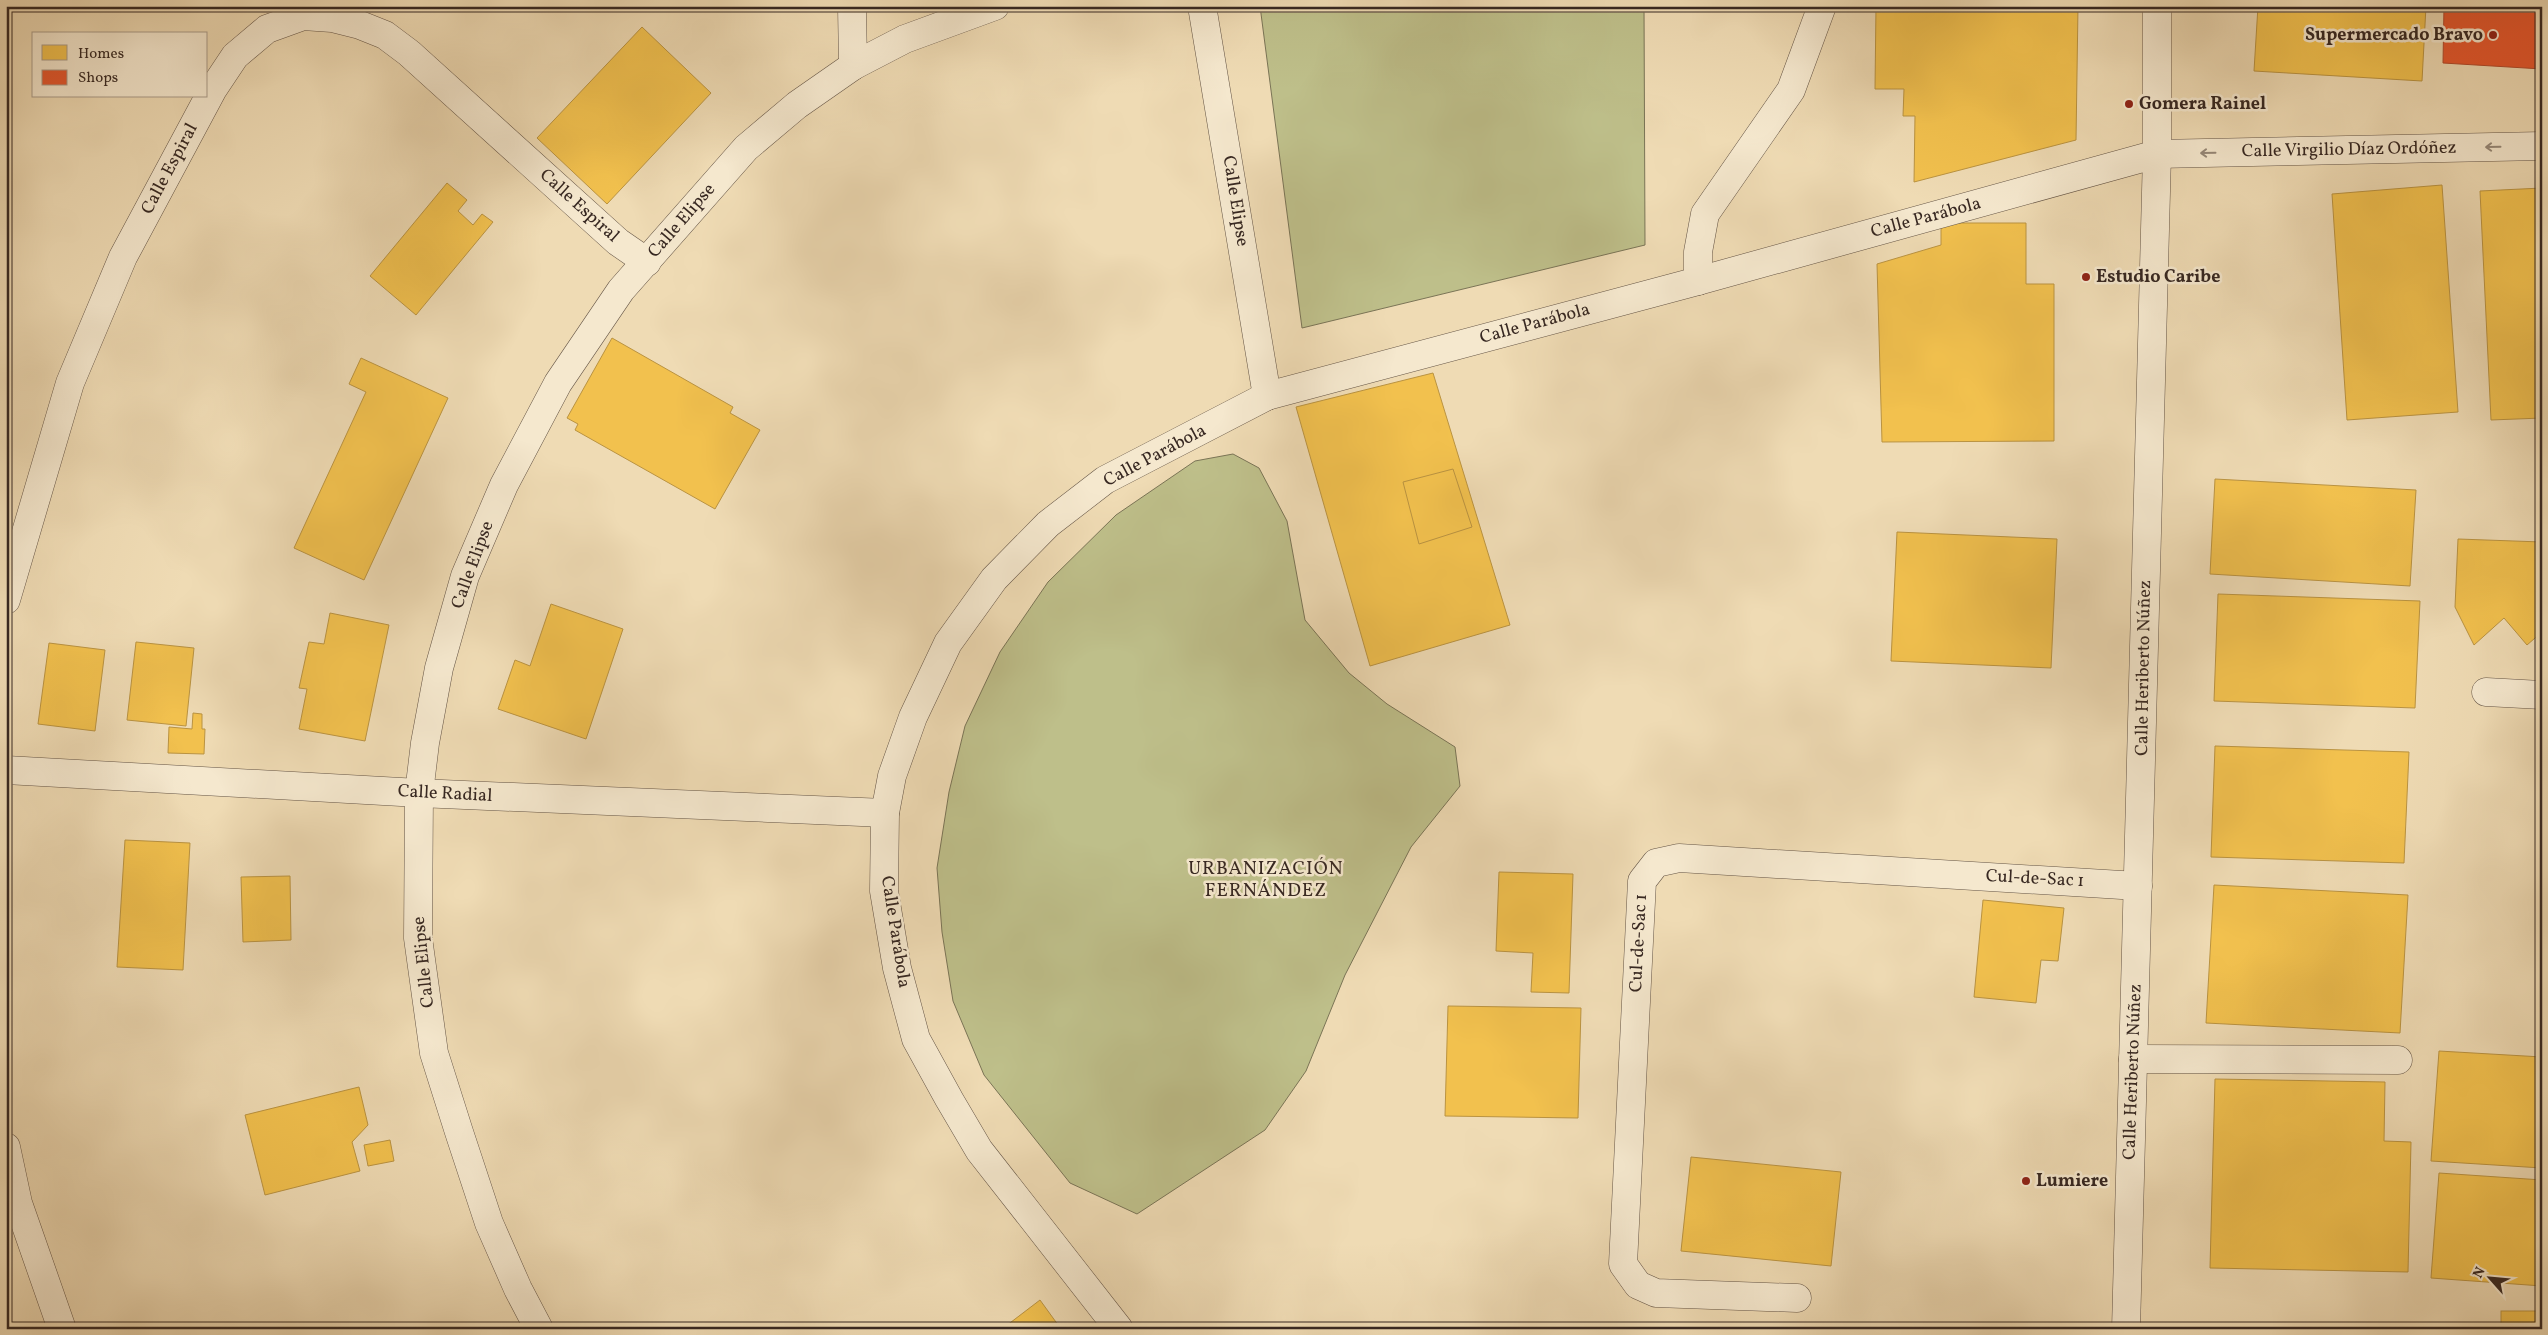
<svg xmlns="http://www.w3.org/2000/svg" width="2548" height="1335" font-family="Vollkorn,serif">
	<style>
		.green { fill: #bebf8a; stroke: #7a7456 }
		.homes { fill: #f2c14e; stroke: #ba9341 }
		.shops { fill: #e4572e; stroke: #b0492a }
		.lines { fill: none; stroke-linecap: round; stroke-linejoin: round }
		.minor-casing { stroke: #655546; stroke-width: 29 }
		.minor { stroke: #f5e8ce; stroke-width: 28 }
		.oneway { stroke: #968878 }
		.poi-dot { fill: #8f2418; stroke: #f5e8ce; stroke-width: 2 }
		.labels { text-anchor: middle; dominant-baseline: central; stroke-width: 5; stroke-linejoin: round; paint-order: stroke }
		.poi-label { font-size: 18px; font-weight: bold; fill: #372822; stroke: #f5e8ce; text-anchor: start }
		.street-label { font-size: 18px; fill: #372822; stroke: #f5e8ce }
		.neighbourhood-label { font-size: 19px; letter-spacing: 1px; fill: #372822; stroke: #f5e8ce }
	</style>
	<rect width="100%" height="100%" fill="#efdbb4"/>
	<filter id="stains"><feTurbulence type="fractalNoise" baseFrequency=".004" numOctaves="4"/><feColorMatrix values="0 0 0 0 .2 0 0 0 0 .09 0 0 0 0 .02 0 0 0 .5 -.17"/></filter>
	<radialGradient id="worn" r=".72"><stop offset=".6" stop-color="#630" stop-opacity="0"/><stop offset="1" stop-color="#630" stop-opacity=".3"/></radialGradient>
	<g class="green">
		<polygon points="1260,6 1644,6 1645,245 1302,328"/>
		<polygon points="1233,454 1259,468 1287,521 1305,620 1349,673 1387,704 1455,747 1460,786 1411,847 1345,975 1306,1071 1265,1130 1137,1214 1070,1183 984,1075 953,1001 942,932 937,868 949,792 965,726 1000,652 1048,582 1116,515 1195,461"/>
	</g>
	<g class="homes">
		<polygon points="1876,6 2078,6 2076,140 1914,182 1915,116 1903,116 1904,89 1875,89"/>
		<polygon points="2258,6 2426,6 2422,81 2254,71"/>
		<polygon points="642,27 711,93 607,204 537,138"/>
		<polygon points="447,183 467,200 458,211 473,225 482,214 493,222 416,315 370,276"/>
		<polygon points="2442,185 2458,412 2347,420 2332,194"/>
		<polygon points="2542,188 2542,418 2491,420 2480,191"/>
		<polygon points="1941,223 2026,223 2026,284 2054,284 2054,441 1882,442 1877,264 1941,245"/>
		<polygon points="612,338 733,407 730,413 760,430 715,509 575,430 578,424 567,418"/>
		<polygon points="361,358 448,398 364,580 294,548 366,392 349,384"/>
		<polygon points="1433,373 1510,625 1370,666 1296,407"/>
		<polygon points="1453,469 1472,527 1419,544 1403,482"/>
		<polygon points="2215,479 2416,490 2410,586 2210,574"/>
		<polygon points="1897,532 2057,539 2051,668 1891,661"/>
		<polygon points="2458,539 2542,542 2542,632 2527,645 2504,618 2474,645 2455,607"/>
		<polygon points="2218,594 2420,601 2415,708 2214,701"/>
		<polygon points="551,604 623,629 586,739 498,709 515,660 530,666"/>
		<polygon points="330,613 389,625 365,741 299,729 307,689 299,688 309,642 324,644"/>
		<polygon points="136,642 194,648 186,726 127,720"/>
		<polygon points="49,643 105,650 95,731 38,724"/>
		<polygon points="193,713 202,714 202,729 205,729 204,754 168,753 169,727 192,729"/>
		<polygon points="2215,746 2409,752 2404,863 2211,857"/>
		<polygon points="125,840 190,843 183,970 117,967"/>
		<polygon points="1499,872 1573,874 1569,993 1531,992 1533,953 1496,951"/>
		<polygon points="290,876 291,940 243,942 241,877"/>
		<polygon points="2214,885 2408,895 2400,1033 2206,1023"/>
		<polygon points="1983,900 2064,908 2058,961 2041,960 2036,1003 1974,997"/>
		<polygon points="1448,1006 1581,1008 1578,1118 1445,1116"/>
		<polygon points="2439,1051 2542,1057 2542,1168 2431,1161"/>
		<polygon points="2215,1079 2385,1082 2384,1141 2411,1142 2408,1272 2210,1268"/>
		<polygon points="359,1087 368,1125 352,1142 360,1171 265,1195 245,1115"/>
		<polygon points="390,1140 394,1161 368,1166 364,1145"/>
		<polygon points="1691,1157 1841,1172 1831,1266 1681,1251"/>
		<polygon points="2439,1173 2542,1180 2542,1286 2431,1278"/>
		<polygon points="1040,1300 1061,1329 1002,1329"/>
		<rect x="2501" y="1311" width="41" height="18"/>
	</g>
	<polygon class="shops" points="2444,6 2542,6 2542,69 2443,63"/>
	<g class="lines">
		<g class="minor-casing">
			<g id="minor">
				<polyline points="852,6 853,66"/>
				<polyline points="1202,6 1267,396"/>
				<polyline points="1698,281 1698,252 1705,214 1791,90 1822,6"/>
				<polyline points="6,600 70,383 123,257 213,89 235,56 267,29 303,16 332,18 360,25 385,35 409,53 618,242 647,262"/>
				<polyline points="2486,692 2542,695"/>
				<polyline points="6,770 419,793 885,813"/>
				<polyline points="2133,1059 2398,1060"/>
				<polyline points="6,1147 18,1203 62,1329"/>
				<polyline points="1797,1298 1656,1293 1638,1285 1623,1264 1642,881 1656,863 1679,858 2138,886"/>
				<polyline points="539,1329 518,1289 489,1223 459,1132 434,1053 418,938 419,793 425,743 439,668 465,576 504,485 558,383 621,290 746,148 797,105 853,66 905,39 995,6"/>
				<polyline points="1119,1329 979,1150 949,1099 916,1039 897,968 884,891 885,813 892,776 913,717 948,643 994,579 1048,524 1105,480 1267,396 1698,281 2157,154 2542,146"/>
				<polyline points="2126,1329 2157,154 2157,6"/>
			</g>
		</g>
		<use href="#minor" class="minor"/>
	</g>
	<defs><path id="oneway-shaft" d="M-6 0H5M1.5-3L5.5 0L1.5 3" fill="none" stroke-width="1.6" stroke-linecap="round" stroke-linejoin="round" transform="scale(1.25)"/></defs>
	<g class="oneway">
		<use href="#oneway-shaft" transform="translate(2493 147) rotate(179)"/>
		<use href="#oneway-shaft" transform="translate(2208 153) rotate(179)"/>
	</g>
	<g class="poi-dot">
		<circle cx="2493" cy="35" r="5"/>
		<circle cx="2129" cy="104" r="5"/>
		<circle cx="2086" cy="277" r="5"/>
		<circle cx="2026" cy="1181" r="5"/>
	</g>
	<g class="labels">
		<g class="poi-label">
			<text x="2483" y="35" text-anchor="end">Supermercado Bravo</text>
			<text x="2139" y="104">Gomera Rainel</text>
			<text x="2096" y="277">Estudio Caribe</text>
			<text x="2036" y="1181">Lumiere</text>
		</g>
		<g class="street-label">
			<text transform="translate(2349 150) rotate(-1)">Calle Virgilio Díaz Ordóñez</text>
			<text transform="translate(170 169) rotate(-62)">Calle Espiral</text>
			<text transform="translate(1235 201) rotate(81)">Calle Elipse</text>
			<text transform="translate(579 206) rotate(42)">Calle Espiral</text>
			<text transform="translate(1926 218) rotate(-15)">Calle Parábola</text>
			<text transform="translate(682 221) rotate(-49)">Calle Elipse</text>
			<text transform="translate(1535 324) rotate(-15)">Calle Parábola</text>
			<text transform="translate(1155 456) rotate(-28)">Calle Parábola</text>
			<text transform="translate(473 565) rotate(-70)">Calle Elipse</text>
			<text transform="translate(2144 668) rotate(-89)">Calle Heriberto Núñez</text>
			<text transform="translate(445 794) rotate(3)">Calle Radial</text>
			<text transform="translate(2035 879) rotate(3)">Cul-de-Sac 1</text>
			<text transform="translate(895 932) rotate(81)">Calle Parábola</text>
			<text transform="translate(1639 943) rotate(-87)">Cul-de-Sac 1</text>
			<text transform="translate(424 962) rotate(-96)">Calle Elipse</text>
			<text transform="translate(2133 1072) rotate(-88)">Calle Heriberto Núñez</text>
		</g>
		<g class="neighbourhood-label">
			<text x="1266" y="869">URBANIZACIÓN<tspan x="1266" dy="22">FERNÁNDEZ</tspan></text>
		</g>
	</g>
	<rect width="2548" height="1335" fill="none" stroke="#efdbb4" stroke-width="25"/>
	<rect x="8" y="8" width="2533" height="1320" fill="none" stroke="#372822" stroke-width="2.5"/>
	<rect x="12" y="12" width="2523" height="1310" fill="none" stroke="#372822"/>
	<rect x="32" y="32" width="175" height="65" fill="#f5e8ce" stroke="#a99b89"/>
	<rect x="42" y="45" width="25" height="15" fill="#f2c14e" stroke="#a99b89"/>
	<text x="78" y="58" font-size="15" fill="#372822">Homes</text>
	<rect x="42" y="70" width="25" height="15" fill="#e4572e" stroke="#a99b89"/>
	<text x="78" y="82" font-size="15" fill="#372822">Shops</text>
	<g transform="translate(2490 1278) rotate(297)" stroke="#f5e8ce" stroke-width="4" paint-order="stroke">
	<path d="M0-4L9 19L0 12L-9 19Z" fill="#372822"/>
	<text y="-8" font-size="14" font-weight="bold" text-anchor="middle" fill="#372822">N</text>
	</g>
	<rect width="100%" height="100%" filter="url(#stains)"/>
	<rect width="100%" height="100%" fill="url(#worn)"/>
</svg>
